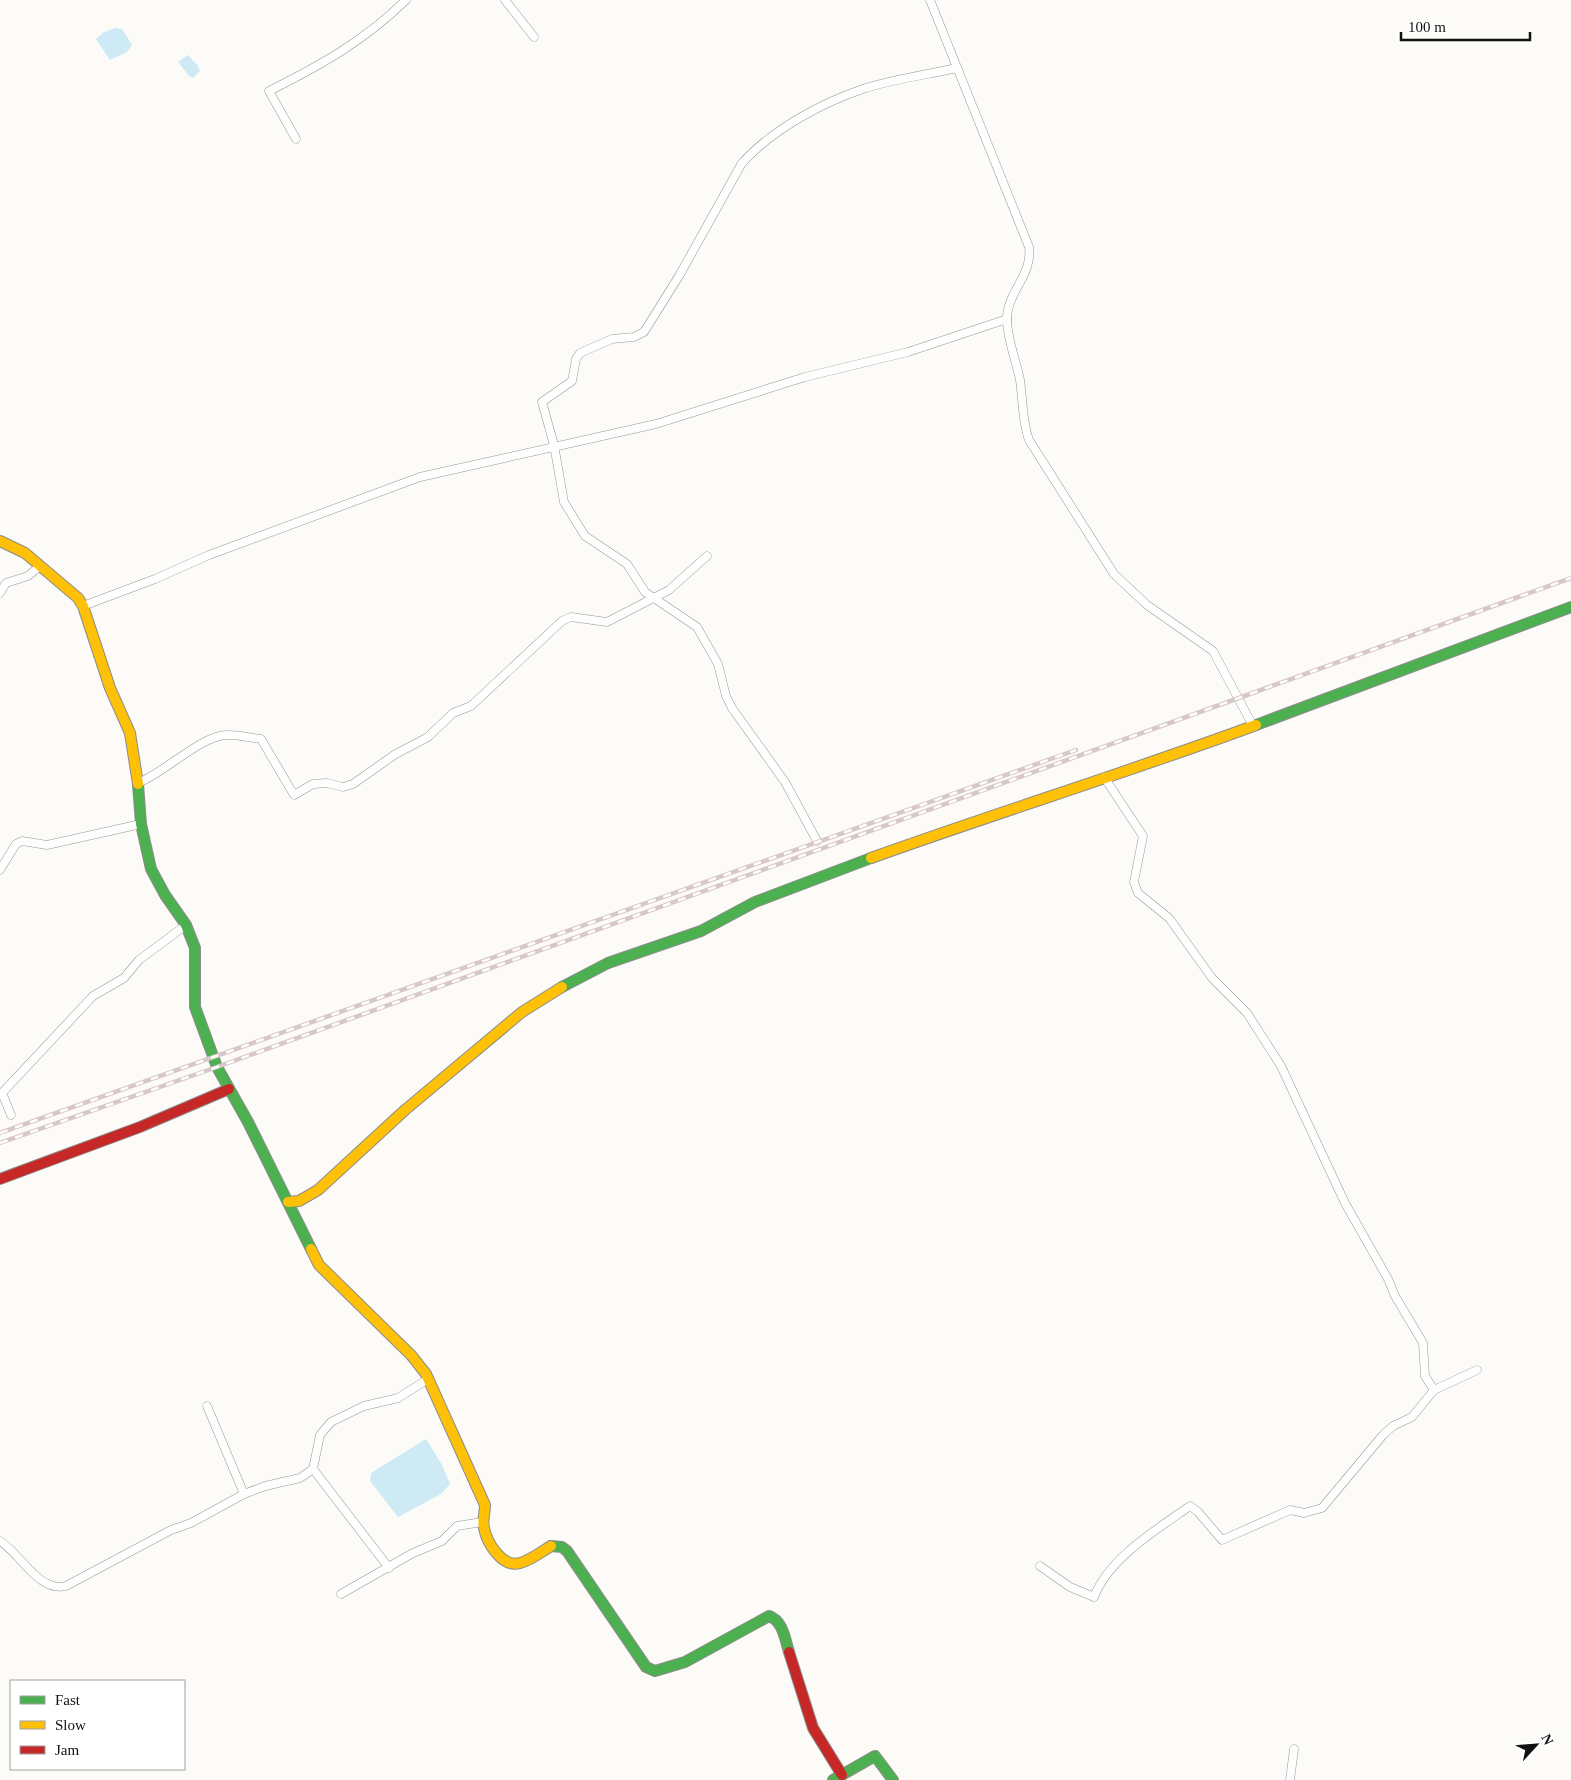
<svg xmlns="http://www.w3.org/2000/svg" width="1571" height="1780" font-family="Georgia,serif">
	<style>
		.water { fill: #ceeaf5 }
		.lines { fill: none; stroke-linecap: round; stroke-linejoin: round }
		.street-casing { stroke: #979695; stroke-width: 9 }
		.fast-casing { stroke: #8d8d8b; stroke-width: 12 }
		.slow-casing { stroke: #8d8d8b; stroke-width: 12 }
		.jam-casing { stroke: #8d8d8b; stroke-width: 12 }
		.street { stroke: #fffefe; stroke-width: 8 }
		.fast { stroke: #4caf50; stroke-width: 10 }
		.slow { stroke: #ffc107; stroke-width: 10 }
		.jam { stroke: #c62828; stroke-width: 10 }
		.rail-casing { stroke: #d8c7c8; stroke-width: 4.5 }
		.rail { stroke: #fff; stroke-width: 2.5; stroke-dasharray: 8; stroke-linecap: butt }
	</style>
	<rect width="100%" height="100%" fill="#fcfbf7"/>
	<g class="water">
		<polygon points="116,28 122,29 132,45 127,52 110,60 96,39 104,32"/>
		<polygon points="188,55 198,66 200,71 193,78 189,76 178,62"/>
		<polygon points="426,1439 442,1465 450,1484 441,1494 398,1517 370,1481 371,1473"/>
	</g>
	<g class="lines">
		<g class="street-casing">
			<g id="street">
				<polyline points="505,0 534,37"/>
				<path d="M930,0l99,247c4,28 -22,45 -22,72 0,20 9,41 13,61 3,20 2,41 9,60l85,134 33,31 66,46 40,75"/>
				<path d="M296,139l-27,-48c52,-26 95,-50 137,-91"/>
				<polyline points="0,593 6,583 28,576 40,566"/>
				<polyline points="83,606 155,579 209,555 420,477 656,424 805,377 908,352 1007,319"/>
				<polyline points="1104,777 1143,836 1134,882 1138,893 1169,918 1212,978 1247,1013 1281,1066 1345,1203 1388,1279 1395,1296 1423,1343 1425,1376 1434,1390"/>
				<path d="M138,783c26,-10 63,-47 88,-48 11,-1 24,3 35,4l33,56 19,-11 14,-1 16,4 10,-3 41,-29 34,-18 25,-24 18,-7 91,-85 9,-4 36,5 62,-32 38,-34"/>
				<path d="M817,841l-32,-59 -53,-74 -6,-12 -8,-32 -21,-37 -52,-35 -18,-28 -42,-28 -21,-34 -10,-57 -12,-43 30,-21 4,-22 4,-6 32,-14 22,-2 10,-5 35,-56 63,-113c30,-33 79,-60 121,-74 30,-10 63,-14 94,-21"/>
				<polyline points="0,870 16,844 22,841 47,845 141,824"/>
				<polyline points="11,1115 2,1093 93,996 124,978 139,960 186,925"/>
				<polyline points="207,1406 244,1494"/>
				<polyline points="313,1469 389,1568"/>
				<path d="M0,1541c21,13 39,52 66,45l105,-56 20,-7 53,-29 21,-8 35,-8 13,-9 7,-34 11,-13 33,-16 34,-8 30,-19"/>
				<path d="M1040,1566l30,21 24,10c15,-39 62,-67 96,-91l8,6 24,28 68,-30 14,3 18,-5 61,-73 10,-9 19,-9 22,-27 43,-20"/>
				<polyline points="341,1594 413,1553 442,1541 457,1526 482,1522"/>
				<polyline points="1290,1780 1294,1749"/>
			</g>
		</g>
		<g class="fast-casing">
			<g id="fast">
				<polyline points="1256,725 1571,607"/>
				<polyline points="138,784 141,824 151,869 165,895 186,925 195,948 195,1007 217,1067 248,1122 311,1249"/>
				<polyline points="562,987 608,963 701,931 755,902 871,858"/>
				<path d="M551,1546l11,1 5,4 79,116 9,4 30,-9 84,-46c14,5 16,23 20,36"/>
				<polyline points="833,1780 875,1756 893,1780"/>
			</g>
		</g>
		<g class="slow-casing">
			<g id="slow">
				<polyline points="0,541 25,553 78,598 83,606 110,688 130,733 138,784"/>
				<path d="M871,858c128,-46 258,-86 385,-133"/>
				<polyline points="288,1202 299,1201 318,1190 405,1110 522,1012 562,987"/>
				<path d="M311,1249l8,16 92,90 15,19 59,131c0,8 -3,15 -1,23 3,15 18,40 36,35 11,-3 21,-11 31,-17"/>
			</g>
		</g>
		<g class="jam-casing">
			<g id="jam">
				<polyline points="0,1179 140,1127 229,1089"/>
				<polyline points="789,1652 813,1728 842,1775"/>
			</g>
		</g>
		<use href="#street" class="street"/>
		<use href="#fast" class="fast"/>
		<use href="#slow" class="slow"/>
		<use href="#jam" class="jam"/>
		<g class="rail-casing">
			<g id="rail">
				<polyline points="0,1133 1076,750"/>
				<polyline points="0,1143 217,1067 1571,578"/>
			</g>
		</g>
		<use href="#rail" class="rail"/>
	</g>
	<rect x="10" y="1680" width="175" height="90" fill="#ffffff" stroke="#a0a0a0"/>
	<rect x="20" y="1696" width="25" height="8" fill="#4caf50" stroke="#a0a0a0"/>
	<text x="55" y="1705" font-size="15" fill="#111111">Fast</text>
	<rect x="20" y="1721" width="25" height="8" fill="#ffc107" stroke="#a0a0a0"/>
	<text x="55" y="1730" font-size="15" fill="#111111">Slow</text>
	<rect x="20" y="1746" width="25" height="8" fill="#c62828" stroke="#a0a0a0"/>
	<text x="55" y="1755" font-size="15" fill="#111111">Jam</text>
	<g transform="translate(1536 1745) rotate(64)" stroke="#ffffff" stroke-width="4" paint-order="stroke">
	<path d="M0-4L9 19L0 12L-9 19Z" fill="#111111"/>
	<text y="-8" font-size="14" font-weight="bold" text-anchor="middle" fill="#111111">N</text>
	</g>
	<path d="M1401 32v8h129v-8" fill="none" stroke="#111111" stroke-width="2.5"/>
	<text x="1408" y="32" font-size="15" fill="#111111" stroke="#ffffff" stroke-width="4" paint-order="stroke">100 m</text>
</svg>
